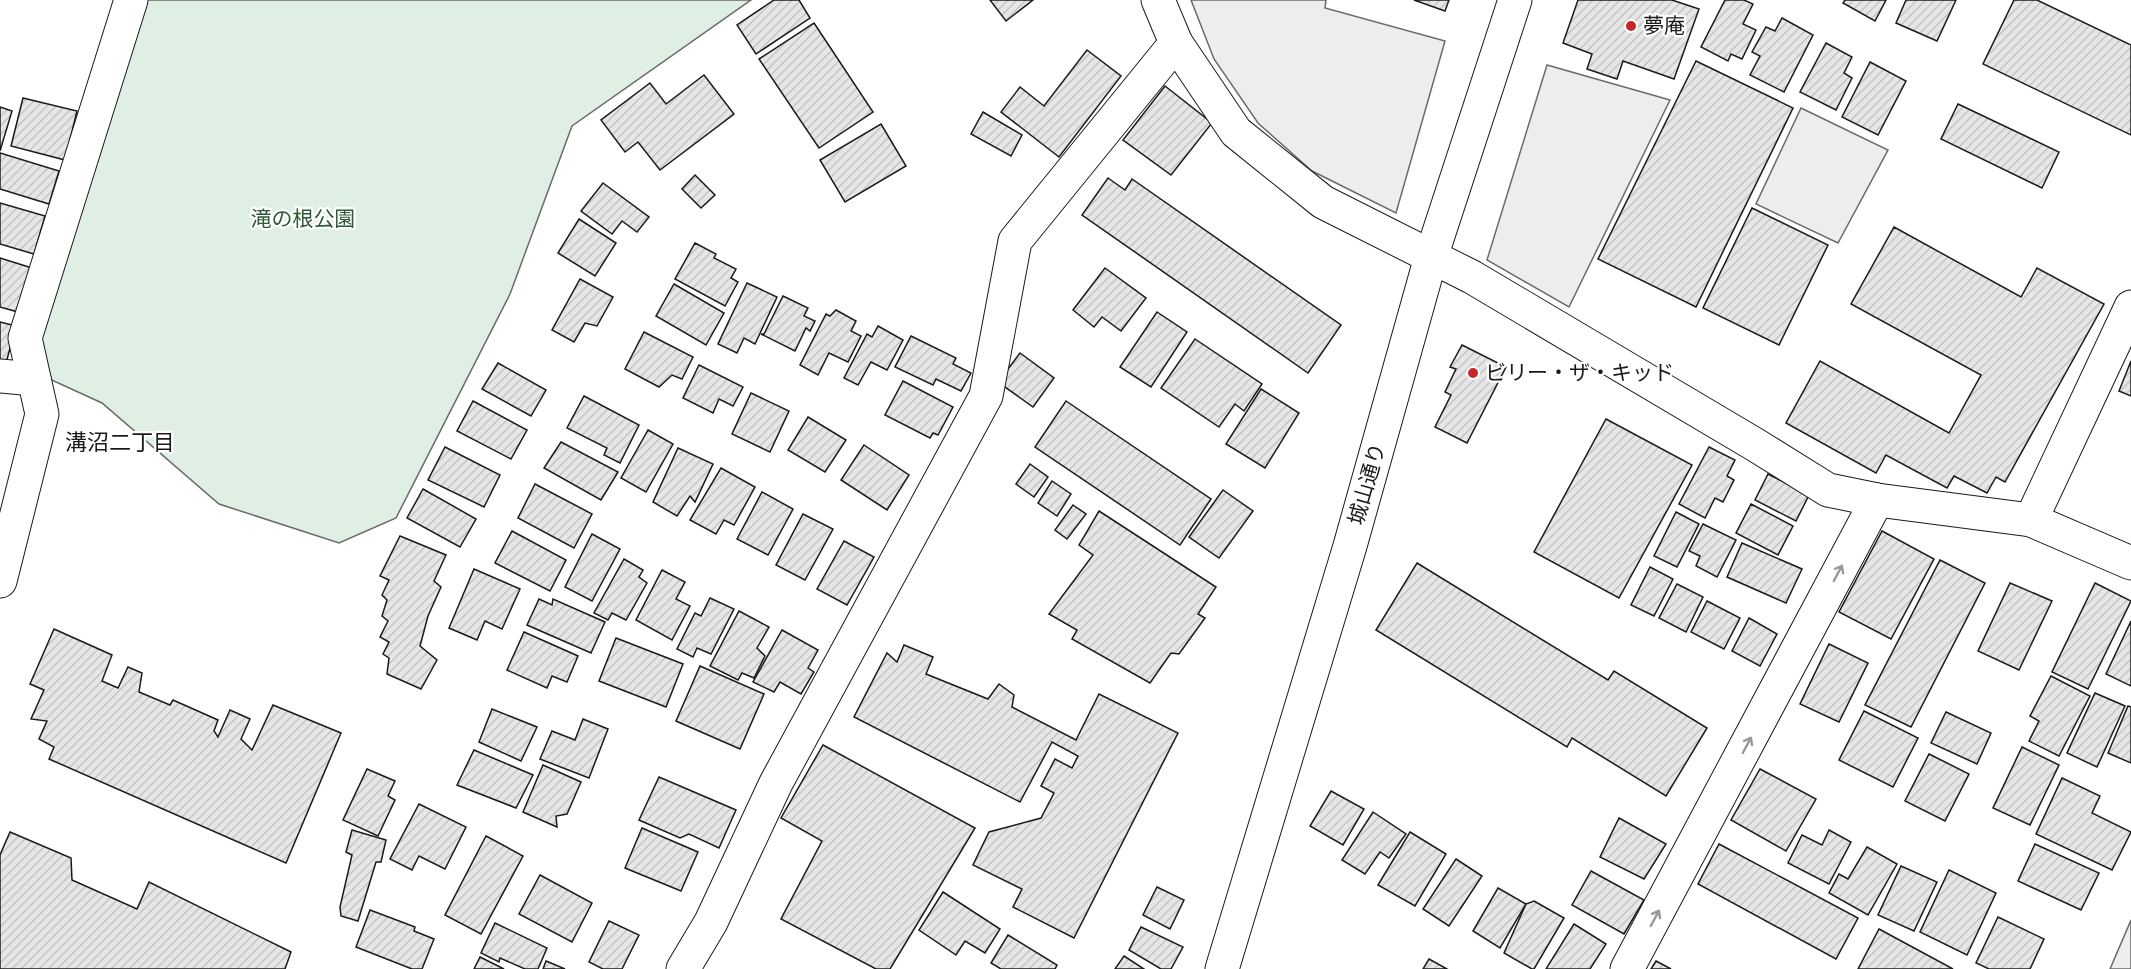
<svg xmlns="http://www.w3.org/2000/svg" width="2131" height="969" font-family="Jost,'Noto Sans JP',sans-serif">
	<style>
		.park { fill: #e0efe3; stroke: #6a6a6a; stroke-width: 1.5 }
		.parking { fill: #ededed; stroke: #6a6a6a; stroke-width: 1.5 }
		.building { fill: url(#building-hatch); stroke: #1a1a1a; stroke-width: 1.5 }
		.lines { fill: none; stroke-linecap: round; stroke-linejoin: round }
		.minor-casing { stroke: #1a1a1a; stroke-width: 35 }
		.tertiary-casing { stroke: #1a1a1a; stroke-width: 35 }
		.minor { stroke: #fff; stroke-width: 33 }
		.tertiary { stroke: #fff; stroke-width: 33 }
		.oneway { stroke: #989898 }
		.poi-dot { fill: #c62828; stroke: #fff; stroke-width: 2 }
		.labels { text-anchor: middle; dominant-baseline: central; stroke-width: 4.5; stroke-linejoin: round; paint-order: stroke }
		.poi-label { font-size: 21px; fill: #1a1a1a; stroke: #fff; text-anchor: start }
		.park-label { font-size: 21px; fill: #2b5a34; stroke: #fff }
		.street-label { font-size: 21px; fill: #1a1a1a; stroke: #fff }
		.neighbourhood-label { font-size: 22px; fill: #1a1a1a; stroke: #fff }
	</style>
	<defs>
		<pattern id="building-hatch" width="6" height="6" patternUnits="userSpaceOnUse" patternTransform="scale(1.5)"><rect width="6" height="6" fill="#e6e6e6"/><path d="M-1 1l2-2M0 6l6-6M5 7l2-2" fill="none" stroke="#c5c5c5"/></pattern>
	</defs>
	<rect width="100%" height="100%" fill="#fff"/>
	<polygon class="park" points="145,0 751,0 572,126 510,294 396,518 339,543 219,504 102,403 45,377 33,342"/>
	<g class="parking">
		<polygon points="1191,0 1326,0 1325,8 1445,41 1396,213 1312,171 1258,123 1214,59"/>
		<polygon points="1547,65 1670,100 1569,307 1487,260"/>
		<polygon points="1801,108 1888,150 1838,243 1756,204"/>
		<polygon points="2131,920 2131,969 2110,969"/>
	</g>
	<g class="building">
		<polygon points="774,0 799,0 810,18 756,54 737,25"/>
		<polygon points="990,0 1033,0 1006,21"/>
		<polygon points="1414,0 1449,0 1445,11"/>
		<polygon points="1578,0 1672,0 1699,9 1674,79 1623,61 1617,79 1587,69 1592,54 1563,43"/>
		<polygon points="1725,0 1744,0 1753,4 1743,24 1756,30 1742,59 1731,54 1728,61 1701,47"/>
		<polygon points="1845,0 1886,0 1875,21 1843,3"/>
		<polygon points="1906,0 1956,0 1937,41 1896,23"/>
		<polygon points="2014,0 2037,0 2131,45 2131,135 1983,64"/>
		<polygon points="1782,18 1813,35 1784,92 1750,75 1760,56 1752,52 1766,27 1775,31"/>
		<polygon points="814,23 873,112 819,148 759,59"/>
		<polygon points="1826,43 1852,57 1844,73 1852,78 1836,110 1800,92"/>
		<polygon points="1087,50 1121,76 1059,157 1001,112 1020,87 1044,106"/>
		<polygon points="1696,61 1793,108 1696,307 1598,259"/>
		<polygon points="1870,62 1906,81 1878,135 1842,117"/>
		<polygon points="704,75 734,114 660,170 638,142 625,152 601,120 650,83 666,104"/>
		<polygon points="1165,86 1212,123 1171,175 1123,140"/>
		<polygon points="23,98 77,111 65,160 11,146"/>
		<polygon points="1958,104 2059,152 2042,188 1941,139"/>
		<polygon points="0,107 12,111 0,151"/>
		<polygon points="983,112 1022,135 1011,156 971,134"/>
		<polygon points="881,124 906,166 845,202 820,160"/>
		<polygon points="0,153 59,171 49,204 0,189"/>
		<polygon points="695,175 715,195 701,208 682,189"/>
		<polygon points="1108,178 1125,190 1132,179 1341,325 1308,373 1082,215"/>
		<polygon points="603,183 649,217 637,232 622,221 612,234 581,211"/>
		<polygon points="0,203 45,216 34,254 0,244"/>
		<polygon points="1752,208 1828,245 1779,345 1703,308"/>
		<polygon points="579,219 616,243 595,276 558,253"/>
		<polygon points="1894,227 2021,297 2037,268 2104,304 2005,482 1996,477 1987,493 1954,476 1947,488 1886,455 1876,473 1786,423 1820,361 1949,433 1981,375 1851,304"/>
		<polygon points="695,243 716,254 714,258 736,269 731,278 738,282 725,306 675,279"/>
		<polygon points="0,258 32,268 18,312 0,307"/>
		<polygon points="1105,268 1146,298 1121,331 1102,317 1094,327 1073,310"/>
		<polygon points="580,279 613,297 597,326 585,323 574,342 552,330"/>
		<polygon points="747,283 777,297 755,344 744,338 737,353 718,344"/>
		<polygon points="674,284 724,313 706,345 656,316"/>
		<polygon points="783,296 808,308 804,316 815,321 810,331 806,328 795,351 761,334 764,334"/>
		<polygon points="836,310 856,321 851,331 861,336 848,362 829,353 818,375 800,365 826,314 830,316"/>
		<polygon points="1157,312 1187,332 1151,387 1120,367"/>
		<polygon points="0,322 16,326 5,367 0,366"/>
		<polygon points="878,326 903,340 887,370 871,362 858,385 844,378 867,334 872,337"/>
		<polygon points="644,332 693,357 682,379 672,375 659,387 625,369"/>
		<polygon points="911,336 956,358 953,364 971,373 961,391 936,379 933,385 895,367"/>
		<polygon points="1195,339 1262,384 1244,411 1235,404 1219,427 1161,388"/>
		<polygon points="1462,345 1506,367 1467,443 1435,427 1451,395 1445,392 1456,369 1450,367"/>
		<polygon points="1020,353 1054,378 1033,407 998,382"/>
		<polygon points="2131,361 2131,396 2119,391"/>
		<polygon points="498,363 546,390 531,416 482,389"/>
		<polygon points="699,365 743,387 733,406 719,399 713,413 683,398"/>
		<polygon points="903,381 953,407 938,435 933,433 930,438 885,415"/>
		<polygon points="1261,389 1299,413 1265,468 1226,444"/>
		<polygon points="751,393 789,411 770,452 732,434"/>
		<polygon points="584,396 639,425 620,463 604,455 607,448 567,428"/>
		<polygon points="473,401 527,430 511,459 457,431"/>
		<polygon points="1066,401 1211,499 1180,545 1035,447"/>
		<polygon points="808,417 846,440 825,472 788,450"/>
		<polygon points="1606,419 1692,465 1619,598 1534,552"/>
		<polygon points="648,430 673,444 646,492 621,478"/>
		<polygon points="561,442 618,472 601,500 544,468"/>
		<polygon points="864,445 909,475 887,510 841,480"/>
		<polygon points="445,447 500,475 484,507 428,480"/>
		<polygon points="1709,447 1735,460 1727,476 1734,480 1723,502 1715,498 1705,518 1679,504"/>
		<polygon points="678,448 713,464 695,502 690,496 677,516 653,502"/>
		<polygon points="1030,464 1048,477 1034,497 1016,484"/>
		<polygon points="721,468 755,487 734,525 724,520 716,534 690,520"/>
		<polygon points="1768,474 1809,495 1796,521 1755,500"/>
		<polygon points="1052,481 1071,494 1057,516 1038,503"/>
		<polygon points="535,484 592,514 574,548 518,518"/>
		<polygon points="423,489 476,519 460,547 407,518"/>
		<polygon points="1223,490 1253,511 1219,558 1189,537"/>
		<polygon points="762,492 793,509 768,555 737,539"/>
		<polygon points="1751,504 1793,526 1778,555 1736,533"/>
		<polygon points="1073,505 1086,514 1067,539 1055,530"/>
		<polygon points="1099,511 1216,587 1198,614 1205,618 1179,654 1171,653 1150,683 1072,639 1077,630 1049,614 1093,555 1079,545"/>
		<polygon points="1676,512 1699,524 1677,567 1654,556"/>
		<polygon points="803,514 833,529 805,580 776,565"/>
		<polygon points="1703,524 1736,540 1717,577 1696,566 1700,556 1689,551"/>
		<polygon points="512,531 566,560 550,591 495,563"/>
		<polygon points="1882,531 1934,559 1891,639 1839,612"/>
		<polygon points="592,534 620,549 592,601 565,587"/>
		<polygon points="400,536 446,555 434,581 441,587 428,616 420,646 437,660 421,689 387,674 389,658 383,654 389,642 380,637 388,621 382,616 387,600 382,595 389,580 380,576"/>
		<polygon points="844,541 874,557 847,605 817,589"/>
		<polygon points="1742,543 1802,569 1786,603 1727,577"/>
		<polygon points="624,559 643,570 639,577 647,583 626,620 612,613 608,620 594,613"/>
		<polygon points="1940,560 1985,583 1911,727 1865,705"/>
		<polygon points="1417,563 1608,680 1614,671 1707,728 1666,796 1572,738 1567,747 1376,630"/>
		<polygon points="1650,567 1673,579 1654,616 1631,605"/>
		<polygon points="474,569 520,589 502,629 485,621 477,640 449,628"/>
		<polygon points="662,570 685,582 676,599 690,606 672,640 636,620"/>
		<polygon points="2010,583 2052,601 2019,670 1978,651"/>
		<polygon points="2095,583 2131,601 2088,689 2052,672"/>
		<polygon points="1677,584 1703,597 1686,632 1659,618"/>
		<polygon points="710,598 734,609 711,654 697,648 693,657 677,649 695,613 701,616"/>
		<polygon points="539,599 552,605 553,599 605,622 591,653 527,625"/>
		<polygon points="1707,601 1740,618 1724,649 1691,632"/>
		<polygon points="739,611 769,627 757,648 765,656 754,678 742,673 738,680 710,666"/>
		<polygon points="1749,618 1777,634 1760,666 1732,651"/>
		<polygon points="2131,621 2131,686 2106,674"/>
		<polygon points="54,629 112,655 102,681 118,688 128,667 142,673 139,692 170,705 173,700 218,720 214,731 218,737 230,710 250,719 241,739 252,750 273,705 341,733 286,863 49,759 54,747 39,739 47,721 31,719 44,690 30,684"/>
		<polygon points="782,630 818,650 808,668 814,672 801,694 780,682 774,692 753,682"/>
		<polygon points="524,632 578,656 567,682 552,676 547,688 507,670"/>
		<polygon points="616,638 683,664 666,707 599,681"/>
		<polygon points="1829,644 1868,663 1839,722 1800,704"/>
		<polygon points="904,645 933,657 926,674 988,699 999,684 1014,695 1012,707 1076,740 1099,694 1178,733 1074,938 1013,907 1022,889 973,865 989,832 1041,818 1054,793 1041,786 1055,759 1072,768 1078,756 1052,742 1020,802 854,717 887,653 897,662"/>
		<polygon points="700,666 764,694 740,749 676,721"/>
		<polygon points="2051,676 2090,696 2059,756 2029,741 2039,721 2030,716"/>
		<polygon points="2095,693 2125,706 2097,767 2067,753"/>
		<polygon points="2128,706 2131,707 2131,763 2108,753"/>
		<polygon points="492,709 537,727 521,761 479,742"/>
		<polygon points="1864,711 1918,738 1893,787 1839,760"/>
		<polygon points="1946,712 1991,733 1977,764 1931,743"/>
		<polygon points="583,719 608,729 589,778 540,759 552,731 575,740"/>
		<polygon points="823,745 975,828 890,969 876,969 781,919 822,841 781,818"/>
		<polygon points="2022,747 2059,765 2030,825 1993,808"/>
		<polygon points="474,750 533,775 516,808 457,785"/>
		<polygon points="1929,754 1969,774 1945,821 1905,801"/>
		<polygon points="543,765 581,782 567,814 556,816 557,827 523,812"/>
		<polygon points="367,769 395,781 388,796 395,800 378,836 343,820"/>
		<polygon points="1760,769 1816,799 1786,851 1731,820"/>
		<polygon points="659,777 736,810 719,848 689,834 680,838 639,820"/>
		<polygon points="2062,778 2100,796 2092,813 2131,832 2112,870 2036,834"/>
		<polygon points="1331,791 1364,809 1343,845 1310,826"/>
		<polygon points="419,804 466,827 445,869 419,856 412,870 390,859"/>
		<polygon points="1373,812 1406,834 1389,858 1380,852 1365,874 1342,860"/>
		<polygon points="1619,818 1666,844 1644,879 1600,857"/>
		<polygon points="642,828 698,852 681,891 625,868"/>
		<polygon points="352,830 386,840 381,862 376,862 358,921 341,916 340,907 352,855 346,852"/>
		<polygon points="1829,830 1851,842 1829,884 1788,863 1802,835 1822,845"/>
		<polygon points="10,832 71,858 72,880 137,909 149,882 291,952 285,969 0,969 0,855"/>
		<polygon points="1410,832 1446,854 1415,906 1378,885"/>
		<polygon points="486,836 523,856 481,934 445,915"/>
		<polygon points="1719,844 1858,918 1836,959 1698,884"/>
		<polygon points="2035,844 2099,873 2081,910 2018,881"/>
		<polygon points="1867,847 1897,864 1868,915 1829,893 1839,874 1848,879"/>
		<polygon points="1456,859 1482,876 1449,926 1423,909"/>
		<polygon points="1901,866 1937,882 1914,931 1878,915"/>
		<polygon points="1949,870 1996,893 1967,955 1920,932"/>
		<polygon points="1591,871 1644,900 1624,934 1572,905"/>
		<polygon points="540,875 592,903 572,942 519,914"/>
		<polygon points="1157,887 1184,900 1170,929 1143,915"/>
		<polygon points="1498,888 1526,904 1500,948 1473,931"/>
		<polygon points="943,892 1000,929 985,953 965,941 956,955 919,930"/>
		<polygon points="1534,901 1564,918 1534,969 1532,969 1504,953 1526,904"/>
		<polygon points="370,910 415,927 414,931 434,939 422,969 412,969 356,947"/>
		<polygon points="1998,917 2044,939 2030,969 1989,969 1976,963"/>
		<polygon points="609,921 639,935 622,969 603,969 589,962"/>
		<polygon points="495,923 547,948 538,969 525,969 500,958 499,962 481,953"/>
		<polygon points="1574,924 1606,944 1590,969 1546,969"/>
		<polygon points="1141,927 1183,947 1171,969 1161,969 1129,950"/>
		<polygon points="1879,929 1953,969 1858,969"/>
		<polygon points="1008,935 1057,965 1055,969 1001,969 991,963"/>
		<polygon points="1124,956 1144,969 1115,969"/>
		<polygon points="480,957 504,969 474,969"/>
		<polygon points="1429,959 1447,969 1423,969"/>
		<polygon points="546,961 565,969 543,969"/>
		<polygon points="1656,961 1671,969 1651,969"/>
	</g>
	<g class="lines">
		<g class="minor-casing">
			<g id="minor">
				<polyline points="1158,0 1176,43 1236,132 1323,202 1472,277 1754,444 1828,490 1877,500 2031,520 2131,563"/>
				<polyline points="0,376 34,379"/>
				<polyline points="2031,520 2131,307"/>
				<polyline points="0,581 42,414 25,338 131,0"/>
				<polyline points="683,969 711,922 776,783 986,396 1015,241 1176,43"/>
				<polyline points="1627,969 1877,500"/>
			</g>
		</g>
		<g class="tertiary-casing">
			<polyline id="tertiary" points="1222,969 1350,546 1431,257 1515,0"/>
		</g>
		<use href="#minor" class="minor"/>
		<use href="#tertiary" class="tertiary"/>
	</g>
	<defs><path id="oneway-shaft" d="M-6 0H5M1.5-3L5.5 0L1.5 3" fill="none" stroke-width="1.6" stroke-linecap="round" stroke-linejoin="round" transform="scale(1.5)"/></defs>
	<g class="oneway">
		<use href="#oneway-shaft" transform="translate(1838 573) rotate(-62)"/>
		<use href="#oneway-shaft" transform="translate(1747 745) rotate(-62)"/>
		<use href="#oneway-shaft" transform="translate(1655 918) rotate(-62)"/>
	</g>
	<g class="poi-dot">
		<circle cx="1631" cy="26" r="6"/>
		<circle cx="1473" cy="373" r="6"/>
	</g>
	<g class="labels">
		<g class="poi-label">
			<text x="1643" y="26">夢庵</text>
			<text x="1485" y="373">ビリー・ザ・キッド</text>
		</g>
		<g class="park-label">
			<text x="303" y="219">滝の根公園</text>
		</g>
		<g class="street-label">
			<text transform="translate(1367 484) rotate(-74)">城山通り</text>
		</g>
		<g class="neighbourhood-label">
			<text x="120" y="442">溝沼二丁目</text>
		</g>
	</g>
</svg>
